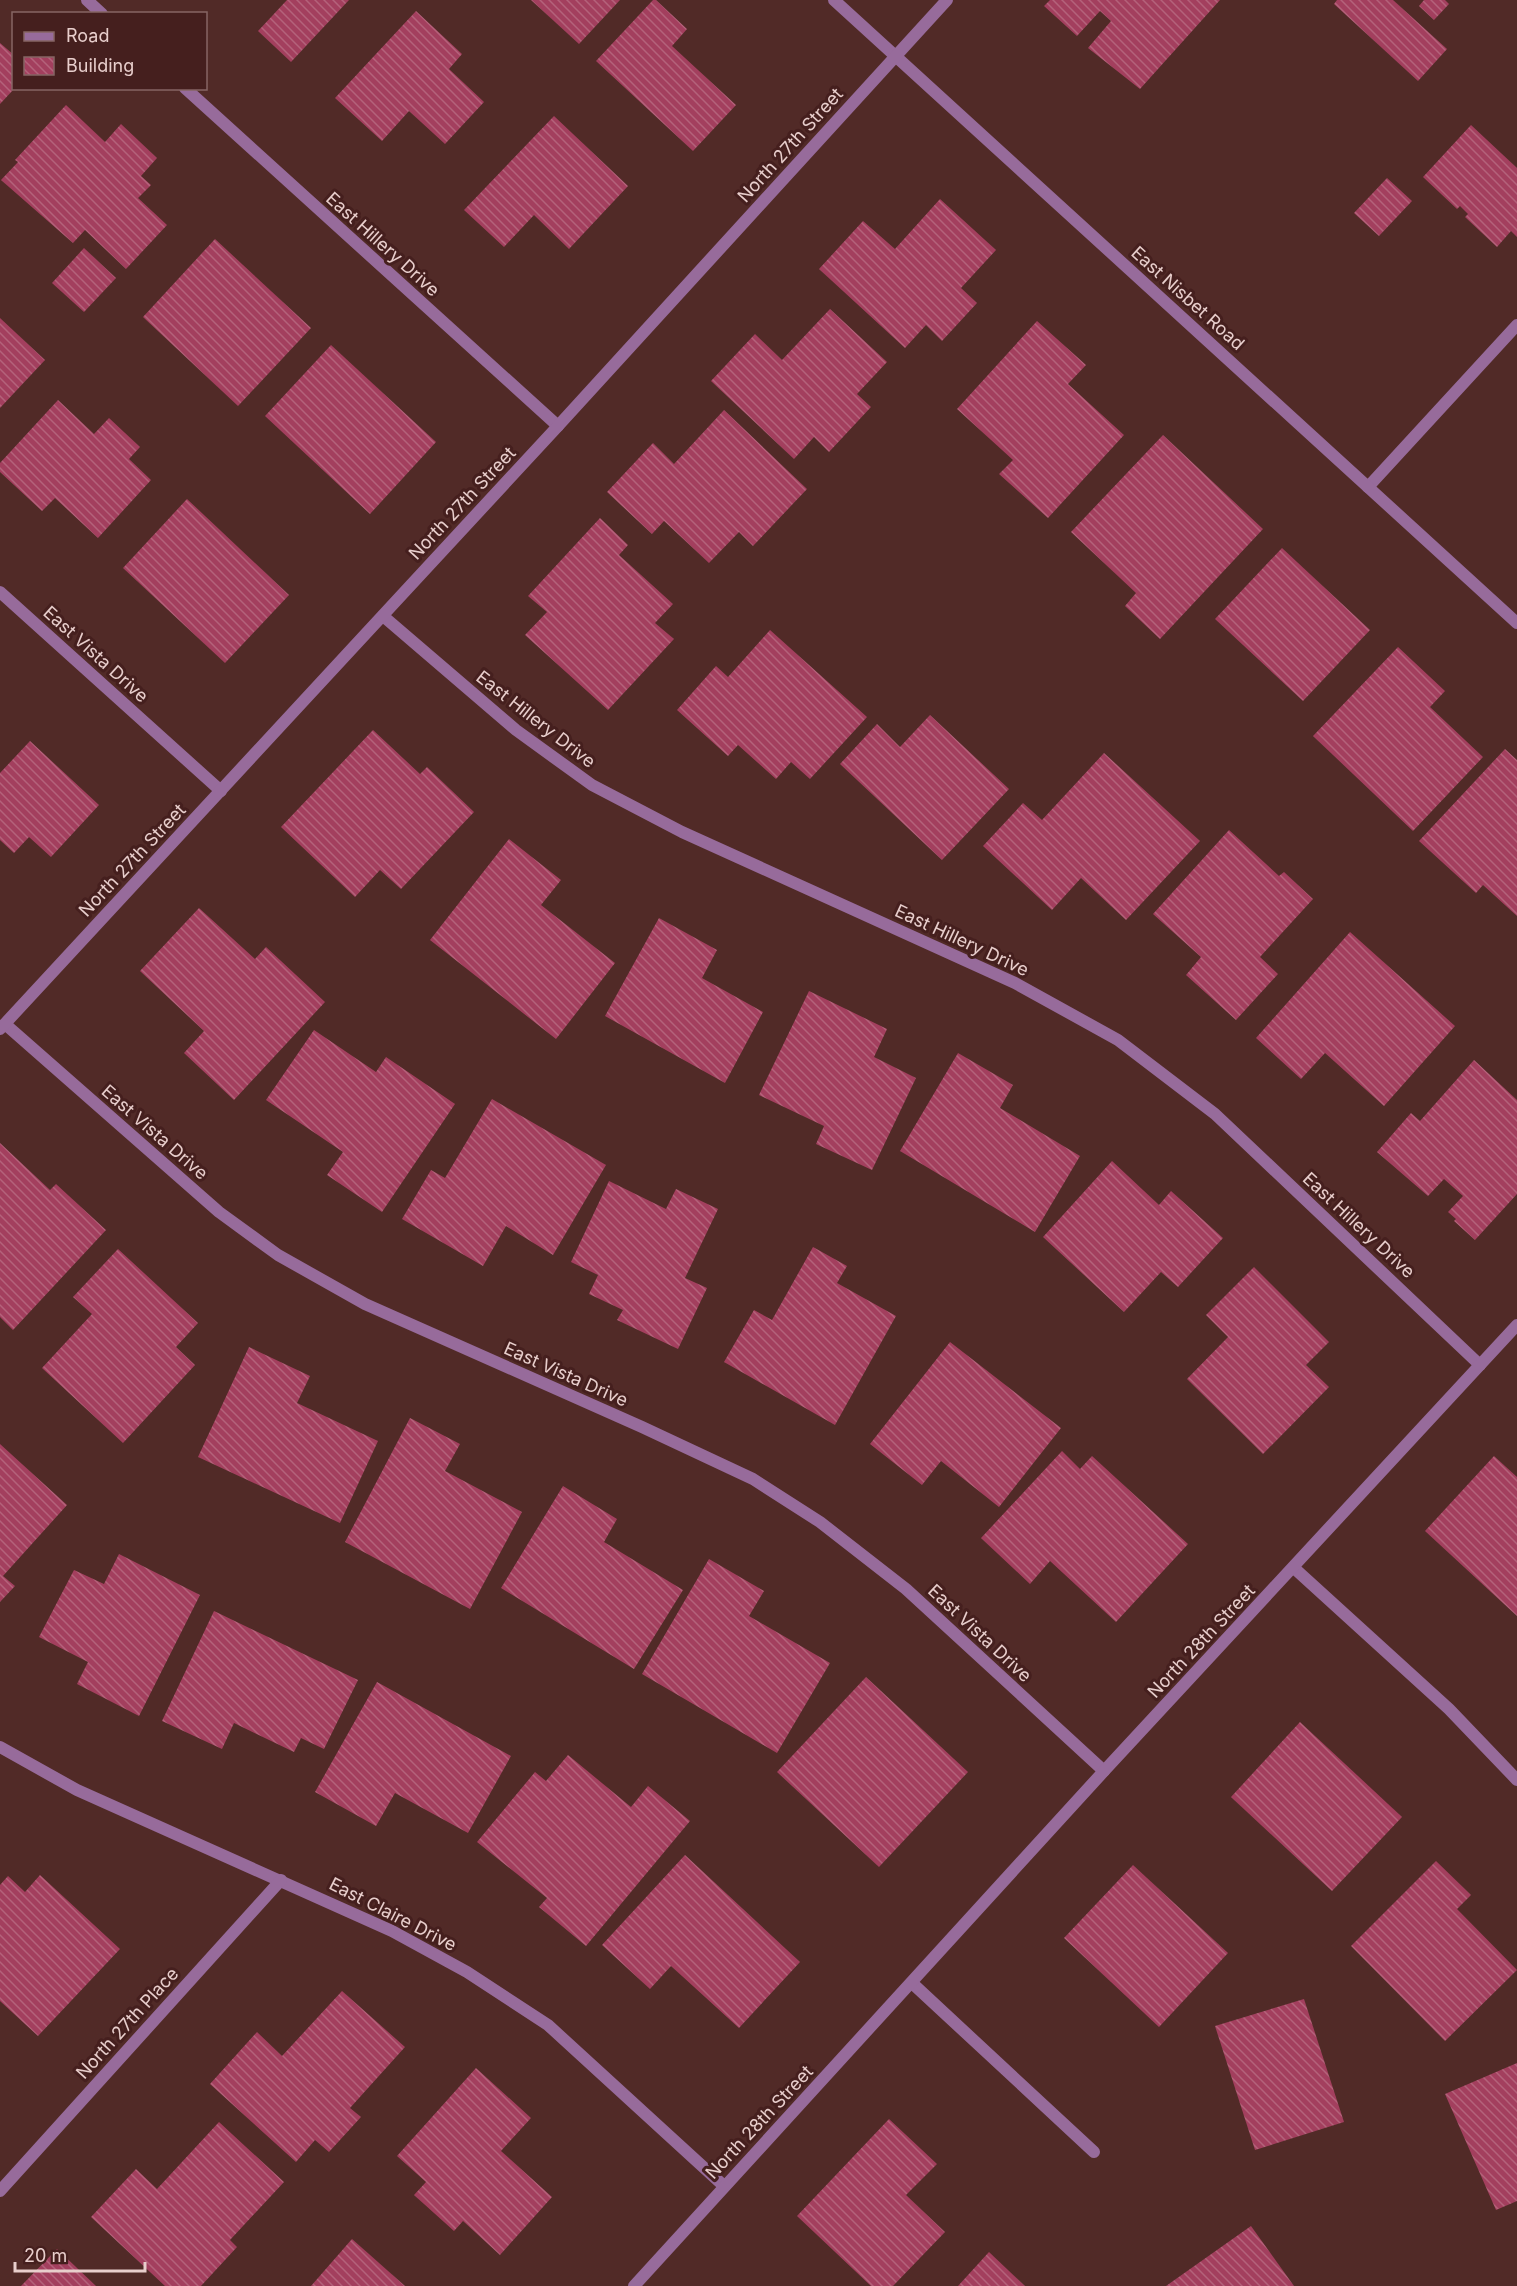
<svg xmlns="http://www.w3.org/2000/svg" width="1517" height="2286" font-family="Inter,sans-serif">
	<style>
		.building { fill: url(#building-back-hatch) }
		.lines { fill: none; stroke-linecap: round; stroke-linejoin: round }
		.service { stroke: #976b9b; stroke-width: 12 }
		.minor { stroke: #976b9b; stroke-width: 12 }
		.tertiary { stroke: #976b9b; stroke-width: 12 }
		.labels { text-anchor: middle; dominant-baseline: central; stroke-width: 6; stroke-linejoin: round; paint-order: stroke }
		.street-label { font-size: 18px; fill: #e8cecc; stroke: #451f1e }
	</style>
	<defs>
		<pattern id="building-back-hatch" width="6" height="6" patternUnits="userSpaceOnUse" patternTransform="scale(1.5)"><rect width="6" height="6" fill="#a33f5e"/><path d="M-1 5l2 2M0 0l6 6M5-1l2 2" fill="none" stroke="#b4627b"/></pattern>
	</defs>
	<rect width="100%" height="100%" fill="#512a27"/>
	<g class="building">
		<polygon points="287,0 349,0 291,62 258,31"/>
		<polygon points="531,0 620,0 579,44"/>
		<polygon points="653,0 656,0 687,29 672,46 736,105 693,151 596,61"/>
		<polygon points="1050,0 1220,0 1140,89 1088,48 1111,21 1100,11 1077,36 1044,6"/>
		<polygon points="1337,0 1393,0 1447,49 1418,81 1334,4"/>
		<polygon points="1424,0 1445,0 1449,4 1434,20 1419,6"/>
		<polygon points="416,11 462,54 449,69 484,102 445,144 409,111 382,141 335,98"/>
		<polygon points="0,43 14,55 14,89 0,104"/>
		<polygon points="66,105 105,142 121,124 157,158 141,176 151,185 138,198 167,225 126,269 85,230 73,243 1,180 18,162 15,160"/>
		<polygon points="554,116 628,186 569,249 534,215 504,247 464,210"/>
		<polygon points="1471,125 1517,168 1517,237 1511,231 1497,247 1465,217 1468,214 1460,206 1457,209 1423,177"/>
		<polygon points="1387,178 1412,201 1379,236 1354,213"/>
		<polygon points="940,199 996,250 961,288 977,303 942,341 926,325 905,348 819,269 863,221 895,249"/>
		<polygon points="215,239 311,328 238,406 143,317"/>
		<polygon points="84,248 116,278 84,312 52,283"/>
		<polygon points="830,309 887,362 857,394 871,407 829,452 814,437 794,459 711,381 755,334 782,360"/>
		<polygon points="0,318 45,360 0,408"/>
		<polygon points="1037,321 1086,365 1068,384 1124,435 1048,518 999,474 1013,460 957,409"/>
		<polygon points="331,345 436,442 370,514 265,416"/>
		<polygon points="58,400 94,434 109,418 140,447 129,459 151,480 98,538 55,498 42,511 0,472 0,463"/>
		<polygon points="724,410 807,489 753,546 739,532 709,563 664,521 652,534 607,492 653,443 674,464"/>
		<polygon points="1163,435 1263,529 1160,639 1125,606 1136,593 1071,532"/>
		<polygon points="187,499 289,595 225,663 123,568"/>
		<polygon points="600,518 628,545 619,555 673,604 655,623 674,639 608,710 525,635 547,612 528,596"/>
		<polygon points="1282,548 1370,630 1303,701 1215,619"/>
		<polygon points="770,630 867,717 810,779 791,762 776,779 738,745 728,756 677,710 716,666 728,677"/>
		<polygon points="1398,647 1445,691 1430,707 1483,757 1413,831 1313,736"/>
		<polygon points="930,715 1009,789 942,860 840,764 877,724 900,747"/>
		<polygon points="373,730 420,774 427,767 474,812 401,889 380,870 355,897 281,827"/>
		<polygon points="30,741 99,805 51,857 29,837 14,853 0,840 0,773"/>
		<polygon points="1505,749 1517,760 1517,916 1483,885 1476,893 1419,841"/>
		<polygon points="1104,753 1200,841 1126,920 1081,878 1052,910 983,846 1023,803 1042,820"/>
		<polygon points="1229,830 1279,876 1284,872 1313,899 1260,957 1278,974 1236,1020 1186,975 1201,957 1153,914"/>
		<polygon points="509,839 561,880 541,905 615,963 556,1039 430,940"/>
		<polygon points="199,908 255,959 266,947 325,1002 234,1100 184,1053 204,1031 140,971"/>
		<polygon points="659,918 717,950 702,978 763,1012 725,1083 605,1016"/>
		<polygon points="1350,932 1455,1026 1384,1106 1325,1053 1301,1079 1256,1038"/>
		<polygon points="809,991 887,1029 874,1057 916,1078 872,1170 816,1144 824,1126 759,1095"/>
		<polygon points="314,1030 376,1072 386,1057 455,1104 382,1212 327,1175 343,1152 266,1100"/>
		<polygon points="958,1053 1013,1085 1000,1108 1080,1156 1035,1232 900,1151"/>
		<polygon points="1474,1060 1517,1100 1517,1194 1475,1240 1454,1221 1456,1219 1448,1212 1463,1196 1444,1179 1428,1196 1377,1152 1411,1113 1420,1121"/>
		<polygon points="492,1099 606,1165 553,1255 506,1226 483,1266 402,1219 431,1170 445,1178"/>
		<polygon points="0,1143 50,1190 56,1184 106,1230 13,1330 0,1317"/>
		<polygon points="1112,1161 1159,1205 1171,1191 1223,1238 1178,1287 1161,1272 1124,1312 1043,1237"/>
		<polygon points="609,1181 666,1209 676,1189 718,1209 685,1278 707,1288 678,1349 617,1320 623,1310 589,1294 598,1275 571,1262"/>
		<polygon points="813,1247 847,1266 837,1283 896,1316 835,1425 724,1362 754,1310 772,1320"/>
		<polygon points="118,1249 198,1323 176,1347 195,1365 123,1443 42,1368 92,1314 73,1297"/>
		<polygon points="1254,1267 1329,1342 1306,1365 1329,1387 1263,1454 1187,1379 1228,1337 1206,1315"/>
		<polygon points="950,1342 1061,1428 999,1507 941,1461 922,1485 870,1444"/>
		<polygon points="249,1347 310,1376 297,1403 378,1441 340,1523 198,1457"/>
		<polygon points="410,1418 460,1444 445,1471 522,1512 470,1609 345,1542"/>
		<polygon points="0,1444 67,1505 3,1576 15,1586 0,1602"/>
		<polygon points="1062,1451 1080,1469 1092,1456 1188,1544 1116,1622 1050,1561 1030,1584 981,1538"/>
		<polygon points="1494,1456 1517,1477 1517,1616 1425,1531"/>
		<polygon points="563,1486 617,1519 604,1542 683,1590 634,1669 501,1588"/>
		<polygon points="119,1554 200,1595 139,1716 77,1684 88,1662 39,1637 74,1570 104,1584"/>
		<polygon points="709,1559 764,1591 749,1616 830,1663 777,1753 642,1674"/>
		<polygon points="214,1611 358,1680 324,1749 301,1738 294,1752 234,1723 222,1749 162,1721"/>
		<polygon points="866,1677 968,1772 879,1867 777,1772"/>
		<polygon points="377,1682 511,1756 468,1833 395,1793 376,1826 315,1792"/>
		<polygon points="1300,1722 1402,1817 1332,1891 1231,1797"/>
		<polygon points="568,1755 631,1807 648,1786 690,1821 586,1946 539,1907 547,1898 477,1842 535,1772 546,1781"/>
		<polygon points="685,1855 800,1962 739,2028 671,1966 650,1989 602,1945"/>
		<polygon points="1436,1861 1471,1895 1457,1909 1517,1970 1445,2041 1351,1946"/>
		<polygon points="1133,1865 1228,1953 1159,2027 1064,1938"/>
		<polygon points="40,1875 120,1949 38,2036 0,2001 0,1885 8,1876 25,1892"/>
		<polygon points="342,1991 405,2047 350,2108 361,2117 329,2152 315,2140 296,2162 210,2084 257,2032 282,2056"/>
		<polygon points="1304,1999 1344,2122 1255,2150 1215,2026"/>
		<polygon points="1517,2063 1517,2201 1496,2210 1445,2094"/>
		<polygon points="476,2068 531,2118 501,2151 552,2197 500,2255 463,2221 454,2231 414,2195 426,2182 397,2156"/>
		<polygon points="889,2119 937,2164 906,2195 945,2232 893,2286 871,2286 797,2216"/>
		<polygon points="219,2122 284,2182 230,2240 237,2247 201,2286 165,2286 91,2217 136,2169 157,2189"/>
		<polygon points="1251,2226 1294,2286 1166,2286"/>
		<polygon points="352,2239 405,2286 311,2286"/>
		<polygon points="57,2249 96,2286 21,2286"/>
		<polygon points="989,2252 1025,2286 958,2286"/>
	</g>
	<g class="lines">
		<polyline class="service" points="1368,487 1517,325"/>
		<g class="minor">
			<polyline points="87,0 102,14"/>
			<polyline points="834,0 1517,623"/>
			<polyline points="185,88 558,426"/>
			<polyline points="0,592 221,791"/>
			<polyline points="383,616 516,730 592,785 682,832 1015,983 1118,1040 1215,1114 1480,1365"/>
			<polyline points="5,1024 219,1212 278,1255 365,1304 642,1427 753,1479 820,1522 906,1589 1104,1771"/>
			<polyline points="0,1029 558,426 947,0"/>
			<polyline points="1294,1568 1449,1709 1517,1780"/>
			<polyline points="0,1747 77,1790 392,1931 467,1972 548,2025 724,2186"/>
			<polyline points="912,1983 1094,2152"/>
			<polyline points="0,2191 281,1880"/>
		</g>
		<polyline class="tertiary" points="634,2286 1104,1771 1517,1325"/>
	</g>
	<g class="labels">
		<g class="street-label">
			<text transform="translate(790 145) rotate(-48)">North 27th Street</text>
			<text transform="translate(383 244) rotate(42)">East Hillery Drive</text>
			<text transform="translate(1188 298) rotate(42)">East Nisbet Road</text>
			<text transform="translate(462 503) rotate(-47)">North 27th Street</text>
			<text transform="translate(96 654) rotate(42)">East Vista Drive</text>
			<text transform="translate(536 719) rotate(38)">East Hillery Drive</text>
			<text transform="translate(132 860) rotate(-47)">North 27th Street</text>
			<text transform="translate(962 940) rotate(25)">East Hillery Drive</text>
			<text transform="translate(155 1132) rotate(41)">East Vista Drive</text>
			<text transform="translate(1359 1225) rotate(43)">East Hillery Drive</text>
			<text transform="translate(566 1374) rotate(24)">East Vista Drive</text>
			<text transform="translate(980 1633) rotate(43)">East Vista Drive</text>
			<text transform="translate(1201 1641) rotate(-47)">North 28th Street</text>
			<text transform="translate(393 1914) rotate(27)">East Claire Drive</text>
			<text transform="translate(127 2023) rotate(-48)">North 27th Place</text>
			<text transform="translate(759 2122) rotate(-47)">North 28th Street</text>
		</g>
	</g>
	<rect x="12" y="12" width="195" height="78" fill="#451f1e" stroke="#866564" stroke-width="1.5"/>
	<rect x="24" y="32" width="30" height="9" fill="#976b9b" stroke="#866564" stroke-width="1.5"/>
	<text x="66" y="42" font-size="18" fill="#e8cecc">Road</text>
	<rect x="24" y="57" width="30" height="18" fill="url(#building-back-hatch)" stroke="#866564" stroke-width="1.5"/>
	<text x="66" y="72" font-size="18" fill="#e8cecc">Building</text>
	<path d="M15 2262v9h130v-9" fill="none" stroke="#e8cecc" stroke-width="3"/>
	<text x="24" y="2262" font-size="18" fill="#e8cecc" stroke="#451f1e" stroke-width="4.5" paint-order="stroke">20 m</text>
</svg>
